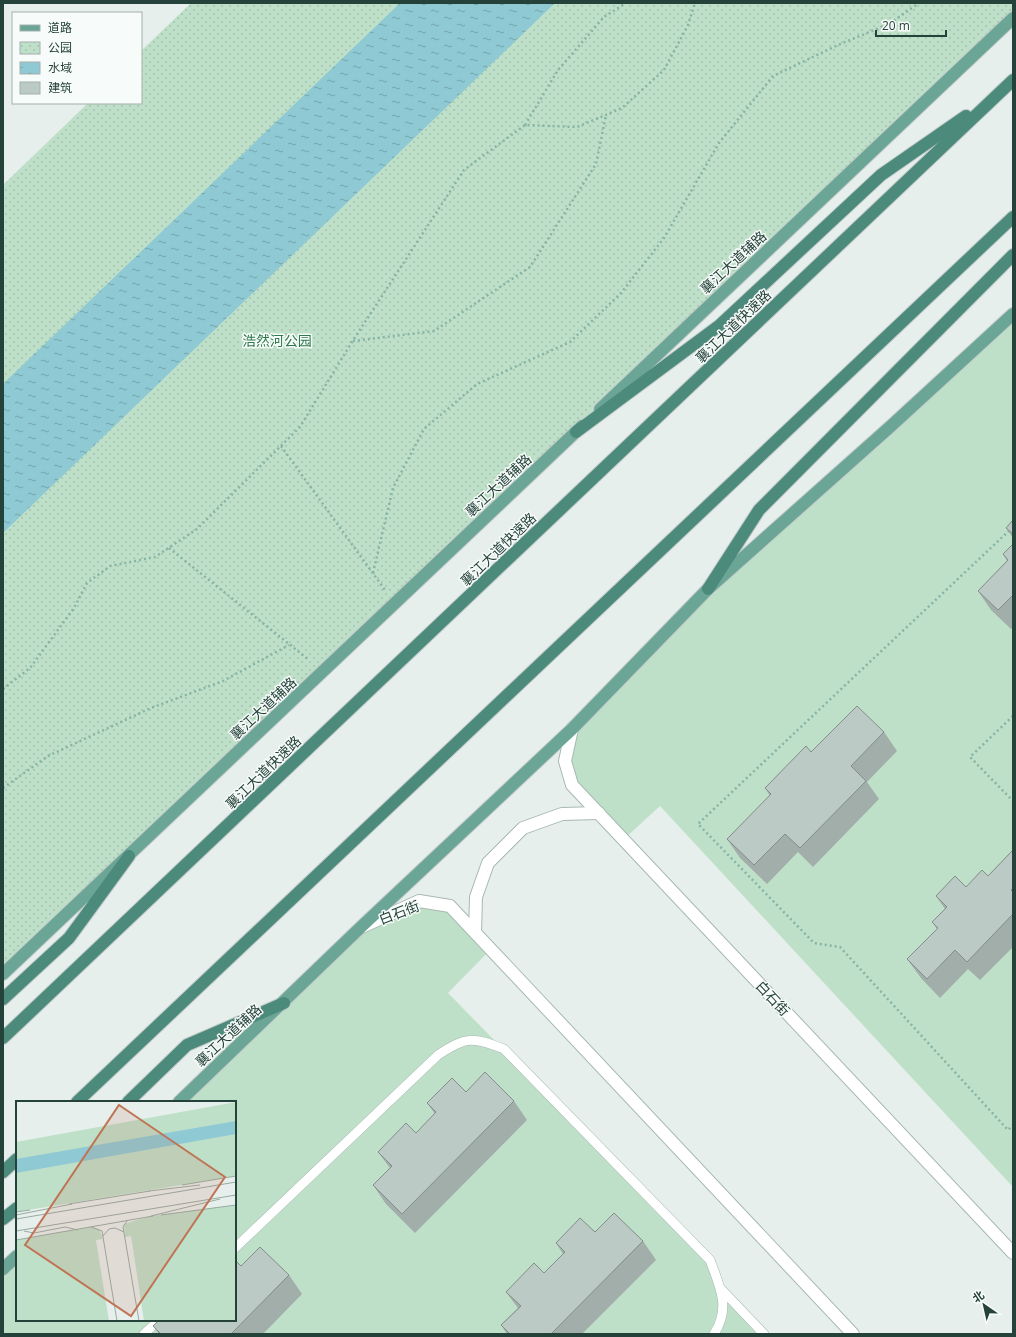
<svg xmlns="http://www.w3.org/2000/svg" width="1016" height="1337" font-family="'Open Sans','Noto Sans SC',sans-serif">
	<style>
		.green { fill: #bfe0c8 }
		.park { fill: url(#park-dots) }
		.water { fill: url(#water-ripples) }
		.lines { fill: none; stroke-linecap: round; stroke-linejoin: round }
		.service-casing { stroke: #a8b8b2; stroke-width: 10 }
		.tertiary-casing { stroke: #a8b8b2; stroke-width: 14 }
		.primary-casing { stroke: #c2cac8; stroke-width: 14 }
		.trunk-casing { stroke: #c2cac8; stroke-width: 14 }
		.path { stroke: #86b3a5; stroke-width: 2.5; stroke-dasharray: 2 3; stroke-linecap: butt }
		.service { stroke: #fff; stroke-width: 9 }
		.tertiary { stroke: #fff; stroke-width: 12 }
		.primary { stroke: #6aa596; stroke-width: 12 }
		.trunk { stroke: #4c8a7c; stroke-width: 12 }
		.wall { fill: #a1aea9 }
		.building { fill: #bbcac4; stroke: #838d89 }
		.labels { text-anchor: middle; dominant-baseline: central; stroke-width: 3; stroke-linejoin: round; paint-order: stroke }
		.street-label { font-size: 14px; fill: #24423a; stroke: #f7fbf9 }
		.park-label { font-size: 14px; fill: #2d7a4b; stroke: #f7fbf9 }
		.inset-road { fill: none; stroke: #98aaa4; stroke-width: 1 }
		.view { fill: #c07456; fill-opacity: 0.15; stroke: #c07456; stroke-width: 2 }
		.inset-edge { fill: none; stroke: #24423a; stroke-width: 2 }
	</style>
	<defs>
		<pattern id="park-dots" width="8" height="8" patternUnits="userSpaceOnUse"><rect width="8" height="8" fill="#bfe0c8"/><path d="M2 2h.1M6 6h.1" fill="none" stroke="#a4c1ad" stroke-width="1.8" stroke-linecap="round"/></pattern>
		<pattern id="water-ripples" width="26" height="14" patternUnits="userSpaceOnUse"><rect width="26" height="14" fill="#8ec9d4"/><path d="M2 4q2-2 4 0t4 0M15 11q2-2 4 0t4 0" fill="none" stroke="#74a5ad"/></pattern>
	</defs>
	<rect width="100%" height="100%" fill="#e6efeb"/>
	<g class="green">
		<polygon points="1013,314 1013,1187 660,806 623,840 572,785 565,761 572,729 708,589"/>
		<polygon points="419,901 450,906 491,949 448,993 710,1260 722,1290 764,1334 3,1334 3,1269 17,1256 17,1320 235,1320 235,1102 179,1102 361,927"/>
	</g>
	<polygon class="park" points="191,3 1013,3 1013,18 3,974 3,185 88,103 141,103 141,51"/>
	<polygon class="water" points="400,3 555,3 3,533 3,384"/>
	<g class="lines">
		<g class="service-casing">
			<g id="service">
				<path d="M235,1248l203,-193c29,-19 34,-18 66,-6l206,211c10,27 21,48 4,74"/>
				<polyline points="722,1290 764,1334"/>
				<polyline points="144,1334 159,1320"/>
			</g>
		</g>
		<g class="tertiary-casing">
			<g id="tertiary">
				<polyline points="572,729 565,761 572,785 1013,1253"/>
				<polyline points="364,926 419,901 450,906 853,1334"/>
				<polyline points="475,932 476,897 488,863 523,828 562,814 599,813"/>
			</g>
		</g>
		<g class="primary-casing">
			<g id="primary">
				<polyline points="600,409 1013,18"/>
				<polyline points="3,974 582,426"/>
				<polyline points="179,1102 361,927 572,729 708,589 891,426 1013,314"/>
				<polyline points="3,1269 17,1256"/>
			</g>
		</g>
		<g class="trunk-casing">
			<g id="trunk">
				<polyline points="576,432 720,325 881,175 966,116"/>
				<polyline points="708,589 759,510 1013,255"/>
				<polyline points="3,999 69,938 129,856"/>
				<polyline points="3,1038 1013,80"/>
				<polyline points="77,1102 1013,217"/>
				<polyline points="128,1102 187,1045 284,1003"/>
				<polyline points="3,1172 17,1159"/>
				<polyline points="3,1219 17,1208"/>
			</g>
		</g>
		<g class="path">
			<polyline points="525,125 558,70 604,17 626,3"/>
			<polyline points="353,341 434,331 530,267 596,164 606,115"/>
			<polyline points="281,446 385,590"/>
			<polyline points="1013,527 698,824 814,943 840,947 1008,1130 1013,1125"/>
			<polyline points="169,548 309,660"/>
			<polyline points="373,573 393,488 424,429 477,384 570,342 621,293 664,238 719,143 773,76 838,45 889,24 919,3"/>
			<polyline points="3,689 30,668 74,608 87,583 110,566 155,557 197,529 300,427 352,342 464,170 525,125 577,127 622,108 664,70 688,25 695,3"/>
			<polyline points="1013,716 970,757 1013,801"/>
			<polyline points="3,788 48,756 151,708 223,681 289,645"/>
		</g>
		<use href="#service" class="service"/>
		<use href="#tertiary" class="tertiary"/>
		<use href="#primary" class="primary"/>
		<use href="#trunk" class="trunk"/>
	</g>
	<g class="wall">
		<polygon points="1013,520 1013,538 1006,528"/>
		<polygon points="1013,544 1013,627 1011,629 991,610 978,591 1007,561 1003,554"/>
		<polygon points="884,732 897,751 867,782 879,799 813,867 798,852 767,884 740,858 727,839 770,796 765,788 811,752"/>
		<polygon points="1013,850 1013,947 980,980 968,969 940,998 921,978 907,959 937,929 932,922 945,909 936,896 966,887 988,876"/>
		<polygon points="466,1092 514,1101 527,1120 415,1233 386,1204 373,1185 390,1168 378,1152 416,1133 435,1114 427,1103"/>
		<polygon points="595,1232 643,1241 656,1260 582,1334 507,1334 501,1325 518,1308 506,1292 544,1273 563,1254 556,1243"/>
		<polygon points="241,1266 289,1275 302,1294 263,1334 159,1334 153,1326 235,1320"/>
	</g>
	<g class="building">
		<polygon points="1013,520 1013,534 1006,528"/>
		<polygon points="1013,544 1013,595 998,610 978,591 1008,560 1003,554"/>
		<polygon points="857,706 884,732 851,766 866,781 800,848 785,834 754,865 727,839 771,794 765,788 806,746 811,752"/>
		<polygon points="1013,850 1013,889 1011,890 1013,892 1013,914 967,962 955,950 927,979 907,959 938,928 932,922 947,907 936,896 955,876 966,887 982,870 988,876"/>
		<polygon points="485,1072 514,1101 402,1214 373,1185 392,1166 378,1152 406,1123 416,1133 436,1112 427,1103 452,1078 466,1092"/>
		<polygon points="614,1213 643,1241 551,1334 510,1334 501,1325 521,1306 506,1292 534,1263 544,1273 565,1252 556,1243 580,1218 595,1232"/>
		<polygon points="260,1247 289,1275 231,1334 161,1334 153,1326 159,1320 235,1320 235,1260 241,1266"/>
	</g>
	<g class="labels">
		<g class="street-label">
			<text transform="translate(733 262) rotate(-43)">襄江大道辅路</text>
			<text transform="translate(733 326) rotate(-44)">襄江大道快速路</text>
			<text transform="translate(498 485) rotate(-43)">襄江大道辅路</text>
			<text transform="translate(498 549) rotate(-44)">襄江大道快速路</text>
			<text transform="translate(263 708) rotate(-43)">襄江大道辅路</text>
			<text transform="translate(263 772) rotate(-44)">襄江大道快速路</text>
			<text transform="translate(399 912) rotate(-21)">白石街</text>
			<text transform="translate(773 998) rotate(47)">白石街</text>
			<text transform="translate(228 1035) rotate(-43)">襄江大道辅路</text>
		</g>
		<g class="park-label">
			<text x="277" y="340">浩然河公园</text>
		</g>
	</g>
	<g transform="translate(16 1101)">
		<rect width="220" height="220" fill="#e6efeb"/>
		<path d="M220,104v116h-92l-13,-85 -6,1 -1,-13 27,-8zM75,126l8,2 4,10 -7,1 13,81h-93v-81z" fill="#bfe0c8"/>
		<path d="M220,1v74l-220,36v-70z" fill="#bfe0c8"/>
		<path d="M220,20v13l-220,39v-14z" fill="#8ec9d4"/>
		<path class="inset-road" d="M166,84l54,-9M133,90l51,-6M53,103l81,-13M0,111l14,-2M0,114l56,-11M145,114l75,-10M135,115l69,-17M0,118l220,-37M111,120l-4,6 16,94M75,126l11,4 15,90M0,130l220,-36M8,130l10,2 31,-6 13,3M87,135l6,-7 6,-1 9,4M0,139l137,-24"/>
		<path class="view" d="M103,4l106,72 -94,139 -106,-71z"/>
		<rect width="220" height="220" class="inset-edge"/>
	</g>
	<rect width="1016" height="1337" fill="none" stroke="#24423a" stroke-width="8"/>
	<rect x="12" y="12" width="130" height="92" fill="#f7fbf9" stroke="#a3b1ad"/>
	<rect x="20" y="25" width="20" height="6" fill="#6aa596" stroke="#a3b1ad"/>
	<text x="48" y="32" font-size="12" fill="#24423a">道路</text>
	<rect x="20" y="42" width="20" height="12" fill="url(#park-dots)" stroke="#a3b1ad"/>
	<text x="48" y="52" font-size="12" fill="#24423a">公园</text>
	<rect x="20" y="62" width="20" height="12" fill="url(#water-ripples)" stroke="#a3b1ad"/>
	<text x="48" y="72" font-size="12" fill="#24423a">水域</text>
	<rect x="20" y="82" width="20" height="12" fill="#bbcac4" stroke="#a3b1ad"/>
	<text x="48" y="92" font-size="12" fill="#24423a">建筑</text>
	<g transform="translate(984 1305) rotate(326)" stroke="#f7fbf9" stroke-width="3" paint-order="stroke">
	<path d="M0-3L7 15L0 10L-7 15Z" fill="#24423a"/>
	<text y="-6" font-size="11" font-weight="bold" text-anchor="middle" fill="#24423a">北</text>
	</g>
	<path d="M876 30v6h70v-6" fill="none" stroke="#24423a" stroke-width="2"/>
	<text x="882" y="30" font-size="12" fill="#24423a" stroke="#f7fbf9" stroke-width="3" paint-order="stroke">20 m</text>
</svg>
